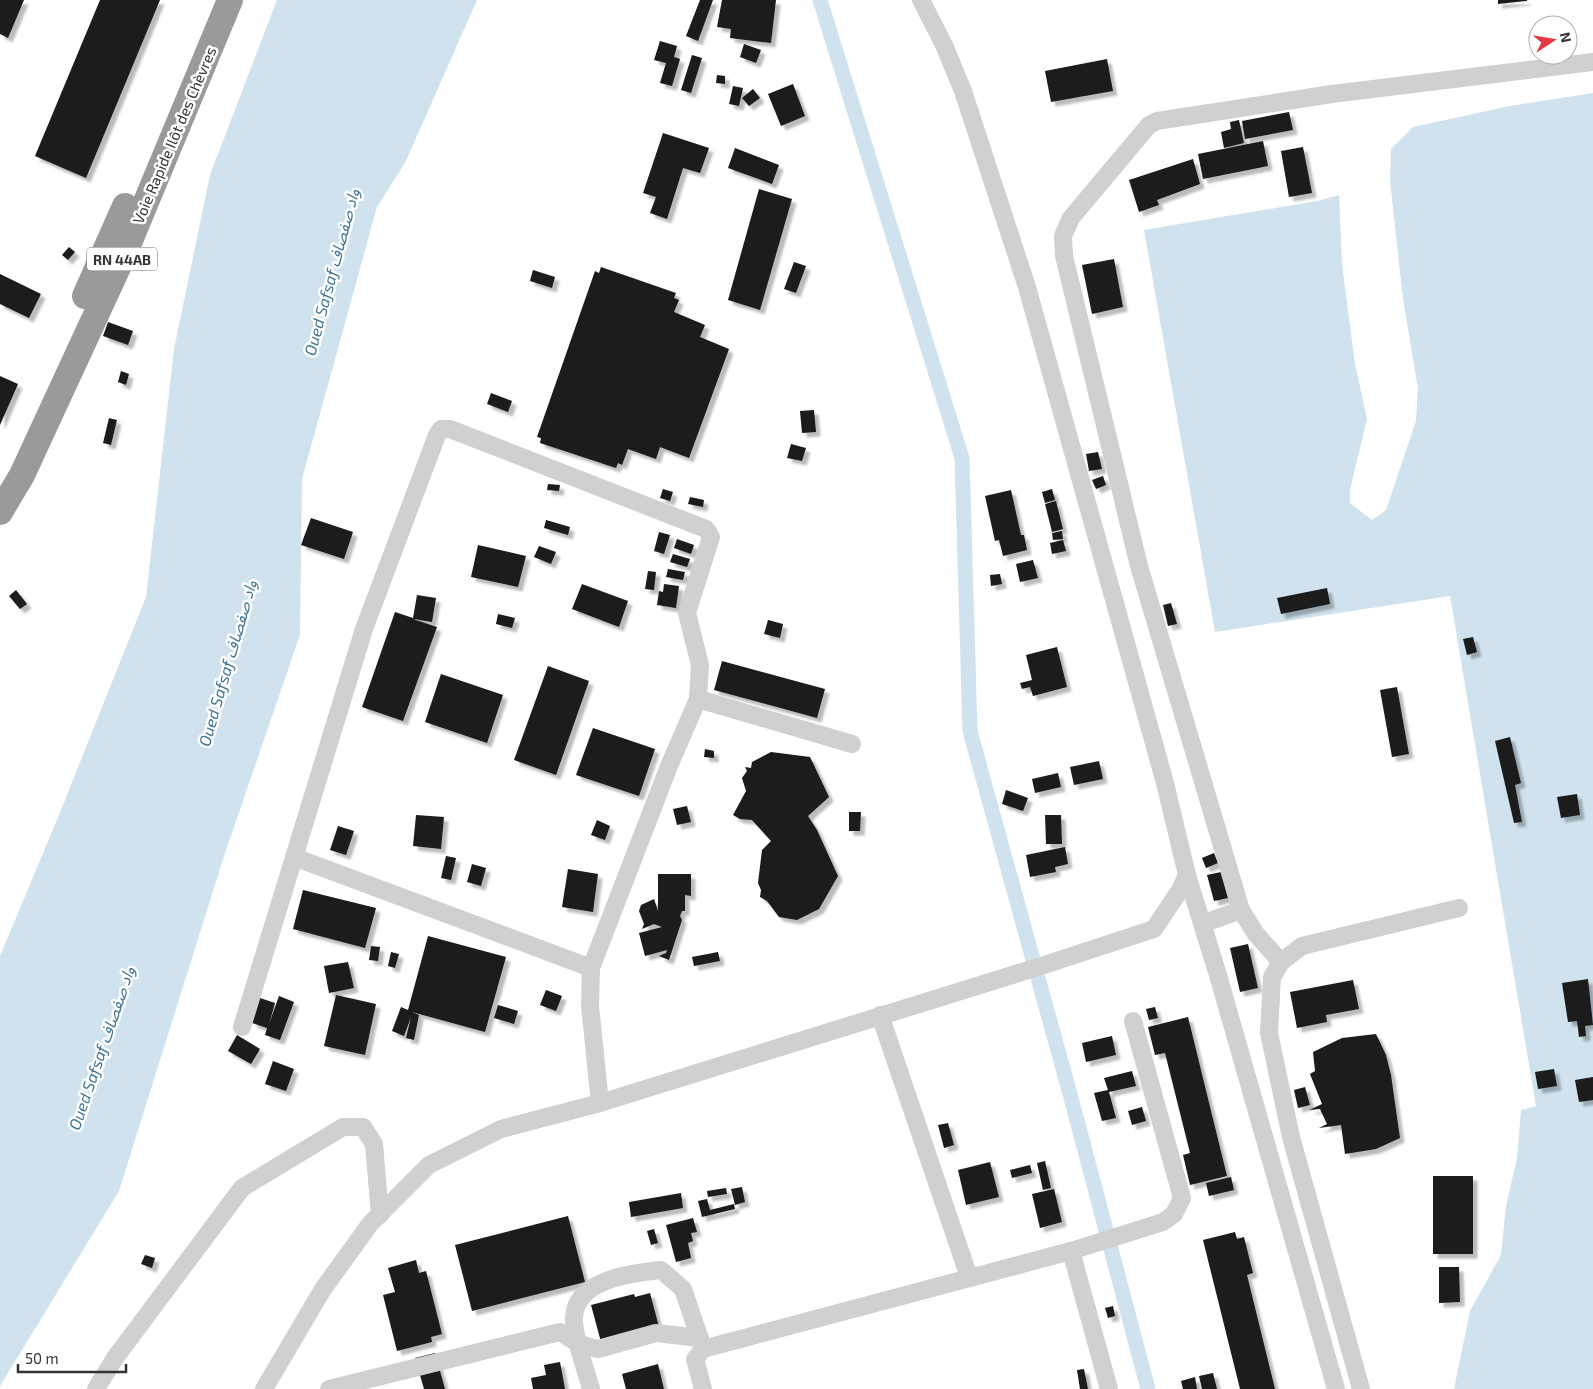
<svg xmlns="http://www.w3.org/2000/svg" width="1593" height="1389" font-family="'Exo 2','Noto Sans Arabic',sans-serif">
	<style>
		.water { fill: #cfe2ee }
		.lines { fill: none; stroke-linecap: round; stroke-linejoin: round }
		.canal { stroke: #cfe2ee; stroke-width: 15 }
		.building { fill: #1a1a1a; filter: url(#shadow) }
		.minor { stroke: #d0d0d0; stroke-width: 18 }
		.highway { stroke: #9a9a9a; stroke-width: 26 }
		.labels { text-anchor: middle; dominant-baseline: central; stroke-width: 5; stroke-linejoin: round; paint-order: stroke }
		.shield { fill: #fff; stroke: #707070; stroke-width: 1 }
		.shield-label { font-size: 14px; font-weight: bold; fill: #333 }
		.street-label { font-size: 15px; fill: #333; stroke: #fff }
		.water-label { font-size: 16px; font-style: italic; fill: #3f7597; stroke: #fff }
	</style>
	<defs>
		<filter id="shadow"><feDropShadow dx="4.5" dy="4.5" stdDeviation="1" flood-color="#0004"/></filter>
	</defs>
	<rect width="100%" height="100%" fill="#fff"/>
	<g class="water">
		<polygon points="277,0 477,0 405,163 377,207 302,479 300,635 224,856 119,1191 0,1386 0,956 59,815 146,597 174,349 210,175"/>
		<polygon points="1593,93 1593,1389 1454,1389 1470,1311 1501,1255 1506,1206 1517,1158 1521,1110 1536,1106 1450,596 1215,632 1144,230 1317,201 1339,195 1342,264 1355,364 1367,419 1350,490 1350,503 1372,520 1386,510 1416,421 1418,388 1403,299 1390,181 1391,149 1413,127 1510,106"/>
	</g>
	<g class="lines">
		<polyline class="canal" points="820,0 962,458 970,731 1070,1094 1148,1389"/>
	</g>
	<g class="building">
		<polygon points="0,0 24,0 8,38 0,34"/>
		<polygon points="100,0 160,0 86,178 35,156"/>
		<polygon points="700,0 713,0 698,41 686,36"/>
		<polygon points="722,0 776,0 771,43 730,38 731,29 717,27"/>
		<polygon points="1498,0 1527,0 1527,1 1498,4"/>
		<polygon points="660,41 677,46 674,57 680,59 672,86 660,83 666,63 654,60"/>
		<polygon points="744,44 761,50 756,63 740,57"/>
		<polygon points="692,55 702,58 691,93 681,90"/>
		<polygon points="1107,59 1113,91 1051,102 1045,71"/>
		<polygon points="717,75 725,76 725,84 716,83"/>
		<polygon points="793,84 805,116 781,126 768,94"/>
		<polygon points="733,86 743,88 739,106 729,104"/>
		<polygon points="753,89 760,98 749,106 742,98"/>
		<polygon points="1289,112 1293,130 1245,139 1242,121"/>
		<polygon points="1239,120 1244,143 1224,148 1221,132 1231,129 1230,122"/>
		<polygon points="663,133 709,148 700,173 683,168 667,219 650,213 656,197 643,193"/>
		<polygon points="1263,141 1268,166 1203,179 1198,154"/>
		<polygon points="1303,147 1312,193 1289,197 1281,151"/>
		<polygon points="735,148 779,165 772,184 728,168"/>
		<polygon points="1193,159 1200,184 1157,200 1159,205 1139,212 1129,180"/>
		<polygon points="759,189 792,199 760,310 728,300"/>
		<polygon points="69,247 75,252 68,260 62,255"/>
		<polygon points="1114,259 1123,307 1092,314 1082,265"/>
		<polygon points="794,262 806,266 796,293 784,289"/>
		<polygon points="601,267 676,293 674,298 679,300 674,312 705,325 700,337 729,349 689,458 660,447 656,459 628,449 622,465 618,463 616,468 540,443 541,438 537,437 595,271 599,273"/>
		<polygon points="533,270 555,277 552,288 530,281"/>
		<polygon points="0,274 41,294 29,318 0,304"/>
		<polygon points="108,322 133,331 128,345 103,336"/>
		<polygon points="121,371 129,374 126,385 118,382"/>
		<polygon points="0,376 18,384 0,425"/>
		<polygon points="491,393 512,401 508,412 487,404"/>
		<polygon points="814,410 816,432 802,433 800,411"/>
		<polygon points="109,418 117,420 111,445 103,443"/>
		<polygon points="791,444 806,448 802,461 787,458"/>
		<polygon points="1098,452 1102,469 1089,471 1086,454"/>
		<polygon points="1103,476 1106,485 1096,489 1092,480"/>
		<polygon points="548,484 560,485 559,491 547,490"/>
		<polygon points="663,489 673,492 670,501 660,498"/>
		<polygon points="1052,489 1055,500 1045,503 1042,492"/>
		<polygon points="1011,490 1021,535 1024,535 1027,550 1003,556 999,540 995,541 985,496"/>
		<polygon points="690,497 704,500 703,507 688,504"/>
		<polygon points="1056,501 1063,529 1052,532 1045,504"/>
		<polygon points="311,518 353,532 344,559 301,545"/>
		<polygon points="546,520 570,527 568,535 544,528"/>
		<polygon points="1062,531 1063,539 1053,540 1052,533"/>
		<polygon points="659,532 670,535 664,554 654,551"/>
		<polygon points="677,539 694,545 691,554 674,548"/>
		<polygon points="1063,540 1066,551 1052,554 1050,543"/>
		<polygon points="478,545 526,556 518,587 471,577"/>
		<polygon points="539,546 556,552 551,564 534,557"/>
		<polygon points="673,554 690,559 687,567 670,562"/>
		<polygon points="1033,560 1038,578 1020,582 1016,564"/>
		<polygon points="668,569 685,572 683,580 666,577"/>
		<polygon points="648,571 656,572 654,590 645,589"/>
		<polygon points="1000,574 1002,584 991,586 990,575"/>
		<polygon points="582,584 628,601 619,627 572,609"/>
		<polygon points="664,584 679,586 676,608 657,605 659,591 663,592"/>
		<polygon points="1327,588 1330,604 1281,614 1277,598"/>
		<polygon points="16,590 27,604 20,609 9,596"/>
		<polygon points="417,595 436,598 432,622 413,619 437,627 403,721 362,707 395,612 413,618"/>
		<polygon points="1171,603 1177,624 1168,626 1163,605"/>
		<polygon points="498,614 515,618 512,628 496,624"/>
		<polygon points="768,620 783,624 780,638 764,634"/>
		<polygon points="1473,637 1477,652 1467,655 1463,639"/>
		<polygon points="1057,647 1067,687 1033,696 1030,687 1022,689 1020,683 1032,680 1026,655"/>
		<polygon points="722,661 825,689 817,718 714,690"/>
		<polygon points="548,666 589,681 556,775 514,760"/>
		<polygon points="441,674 503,695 487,743 425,722"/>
		<polygon points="1397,687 1409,754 1392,757 1380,690"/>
		<polygon points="593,728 655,749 639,796 576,775"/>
		<polygon points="1510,737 1521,783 1515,785 1522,822 1514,823 1495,741"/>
		<polygon points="705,749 714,751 714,758 704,757"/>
		<polygon points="771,752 810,757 829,797 808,816 817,830 838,876 819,909 797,920 779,917 767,901 760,897 761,890 758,883 762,850 771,841 752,820 740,819 733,815 746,791 742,778 747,771 745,767 751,768 752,762"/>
		<polygon points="1099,761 1103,779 1074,785 1070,767"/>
		<polygon points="1058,773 1061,787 1035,793 1032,779"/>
		<polygon points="1006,790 1028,798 1023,811 1002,804"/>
		<polygon points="1577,794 1580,815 1561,818 1557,797"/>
		<polygon points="687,806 691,822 677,825 673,809"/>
		<polygon points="849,812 861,812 860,831 849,831"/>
		<polygon points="416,815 444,817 441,849 413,846"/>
		<polygon points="1045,815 1061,815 1062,844 1046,844"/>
		<polygon points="597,820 610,826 605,840 591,835"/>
		<polygon points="338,826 354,831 346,855 330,850"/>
		<polygon points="1065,847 1068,864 1055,867 1056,872 1030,877 1026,855"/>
		<polygon points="1214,853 1218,863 1206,868 1202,858"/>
		<polygon points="446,856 456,858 451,880 441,878"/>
		<polygon points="472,864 486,868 481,886 467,882"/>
		<polygon points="568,869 598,874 593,912 562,907"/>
		<polygon points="1221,872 1228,898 1214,901 1207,875"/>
		<polygon points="658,874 691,874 691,896 685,895 685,911 682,911 680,916 682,920 669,960 659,956 666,953 667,950 645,956 639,933 662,927 654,924 642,929 644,924 639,911 641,905 654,899 658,911"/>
		<polygon points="303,890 376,908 365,948 293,929"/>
		<polygon points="428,936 506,957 485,1032 412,1012 419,1015 414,1040 406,1038 411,1017 404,1036 392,1031 401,1007 408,1010"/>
		<polygon points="1248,944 1258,988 1240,992 1230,948"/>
		<polygon points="371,946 380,947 378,961 369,960"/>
		<polygon points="391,952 399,954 395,968 388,966"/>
		<polygon points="718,952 720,961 694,966 692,957"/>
		<polygon points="348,962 354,988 329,993 324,966"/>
		<polygon points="1588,979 1593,1025 1585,1026 1586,1036 1579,1037 1577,1021 1568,1022 1562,983"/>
		<polygon points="1353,980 1359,1009 1326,1015 1327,1022 1297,1028 1290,992"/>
		<polygon points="546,990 562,996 556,1011 540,1005"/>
		<polygon points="336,995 376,1004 365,1055 324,1046"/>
		<polygon points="279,996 294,1002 280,1040 265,1035 267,1028 252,1023 260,998 275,1003 269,1024"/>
		<polygon points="498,1005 518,1011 514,1024 494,1018"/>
		<polygon points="1155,1007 1158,1018 1149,1020 1146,1009"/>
		<polygon points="1188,1017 1227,1176 1190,1185 1183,1155 1190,1153 1165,1053 1155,1055 1148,1027"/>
		<polygon points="1376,1034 1386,1055 1391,1075 1400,1138 1376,1149 1345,1154 1341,1125 1319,1128 1327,1124 1320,1109 1309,1110 1322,1104 1310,1074 1315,1071 1313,1052 1342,1038"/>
		<polygon points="237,1035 260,1049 251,1064 228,1051"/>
		<polygon points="1112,1036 1116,1055 1086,1062 1082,1043"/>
		<polygon points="273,1061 294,1069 286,1091 265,1084"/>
		<polygon points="1554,1069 1557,1086 1538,1089 1535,1072"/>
		<polygon points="1132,1071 1136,1086 1109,1092 1116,1118 1102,1121 1094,1093 1108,1090 1104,1078"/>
		<polygon points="1593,1077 1593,1100 1579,1102 1575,1080"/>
		<polygon points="1305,1087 1310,1105 1298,1108 1294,1090"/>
		<polygon points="1142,1107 1146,1121 1132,1125 1128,1111"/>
		<polygon points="948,1123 954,1145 944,1148 938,1125"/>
		<polygon points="1045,1161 1051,1188 1043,1190 1037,1163"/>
		<polygon points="990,1162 999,1197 966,1205 958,1170"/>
		<polygon points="1030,1165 1032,1173 1012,1178 1010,1170"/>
		<rect x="1433" y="1176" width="40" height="78"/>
		<polygon points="1231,1177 1234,1190 1209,1196 1206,1183"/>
		<polygon points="742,1187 745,1202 735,1205 731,1189"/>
		<polygon points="726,1188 727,1194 708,1197 707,1191"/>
		<polygon points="1054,1189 1062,1222 1040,1228 1032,1194"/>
		<polygon points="681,1193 683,1208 631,1217 629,1202"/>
		<polygon points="707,1199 710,1210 734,1204 735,1209 702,1217 698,1201"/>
		<polygon points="568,1216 585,1282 472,1311 455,1245"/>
		<polygon points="693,1218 697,1232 691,1233 693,1241 688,1243 691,1258 676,1262 666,1225"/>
		<polygon points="654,1229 658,1243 651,1245 647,1231"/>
		<polygon points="1235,1232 1237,1239 1244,1237 1253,1273 1247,1275 1275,1389 1240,1389 1203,1240"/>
		<polygon points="145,1255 155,1258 152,1268 141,1264"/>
		<polygon points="416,1260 419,1273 426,1271 442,1334 431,1337 432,1342 397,1351 383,1295 395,1292 388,1268"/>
		<polygon points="1439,1267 1459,1267 1460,1302 1439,1303"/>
		<polygon points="650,1293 659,1327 601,1342 591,1305 634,1294 635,1297"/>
		<polygon points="1113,1306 1115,1316 1108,1318 1105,1308"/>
		<polygon points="435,1353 445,1389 424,1389 415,1358"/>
		<polygon points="560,1362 565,1389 533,1389 531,1378 546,1375 544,1365"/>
		<polygon points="658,1364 664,1389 626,1389 622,1374"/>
		<polygon points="1084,1369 1088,1389 1080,1389 1077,1370"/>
		<polygon points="1213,1373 1217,1389 1202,1389 1199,1376"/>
		<polygon points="1195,1377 1197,1389 1183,1389 1181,1381"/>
	</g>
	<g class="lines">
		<g class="minor">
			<polyline points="921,0 944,45 963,91 1027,287 1165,783 1187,875 1218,975 1336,1389"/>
			<polyline points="698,699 852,744"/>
			<polyline points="294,857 591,968"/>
			<polyline points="1202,924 1241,910"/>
			<polyline points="1281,962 1256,934 1241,910 1139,566 1064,256 1063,236 1071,218 1149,125 1157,121 1332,94 1593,62"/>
			<polyline points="880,1015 969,1277"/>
			<polyline points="242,1027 364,629 437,435 441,429 450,429 706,529 711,537 687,613 700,665 698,699 669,766 591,968 590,1006 600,1103"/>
			<polyline points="1071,1251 1109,1389"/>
			<polyline points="96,1389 115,1358 242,1188 343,1127 363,1127 374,1144 380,1215"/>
			<polyline points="264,1389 323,1289 370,1224 429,1165 501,1129 600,1103 1035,968 1154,929 1180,890 1187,875"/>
			<polyline points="329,1389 560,1332 579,1344 598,1349 656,1333 700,1338"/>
			<path d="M591,1389c-5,-19 -18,-53 -17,-71 1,-39 59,-45 87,-48l22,19 20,59"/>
			<polyline points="703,1389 695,1359 703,1349 1071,1251 1163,1222 1174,1214 1182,1198 1133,1021"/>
			<polyline points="1361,1389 1291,1137 1269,1033 1272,977 1281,962 1302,946 1459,908"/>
		</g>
		<g class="highway">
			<polyline points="85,296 125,206"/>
			<polyline points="0,512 22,475 126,250 230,0"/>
		</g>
	</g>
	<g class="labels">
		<rect class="shield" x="87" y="247.5" width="70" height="23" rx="4"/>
		<g class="shield-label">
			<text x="122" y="259">RN 44AB</text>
		</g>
		<g class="street-label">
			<text transform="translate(174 135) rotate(-67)">Voie Rapide Ilôt des Chèvres</text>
		</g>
		<g class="water-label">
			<text transform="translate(331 272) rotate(-75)">Oued Safsaf واد صفصاف</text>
			<text transform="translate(227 663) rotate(-74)">Oued Safsaf واد صفصاف</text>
			<text transform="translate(101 1048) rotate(-71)">Oued Safsaf واد صفصاف</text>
		</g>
	</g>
	<g transform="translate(1553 40) rotate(78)"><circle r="24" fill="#ffffff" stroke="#adadad"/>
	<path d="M0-4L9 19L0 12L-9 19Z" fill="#e63946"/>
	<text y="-8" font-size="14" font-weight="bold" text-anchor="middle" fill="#333333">N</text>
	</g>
	<path d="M18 1364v8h108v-8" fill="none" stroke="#333333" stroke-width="2.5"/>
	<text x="25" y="1364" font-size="15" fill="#333333" stroke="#ffffff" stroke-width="4" paint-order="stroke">50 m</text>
</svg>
